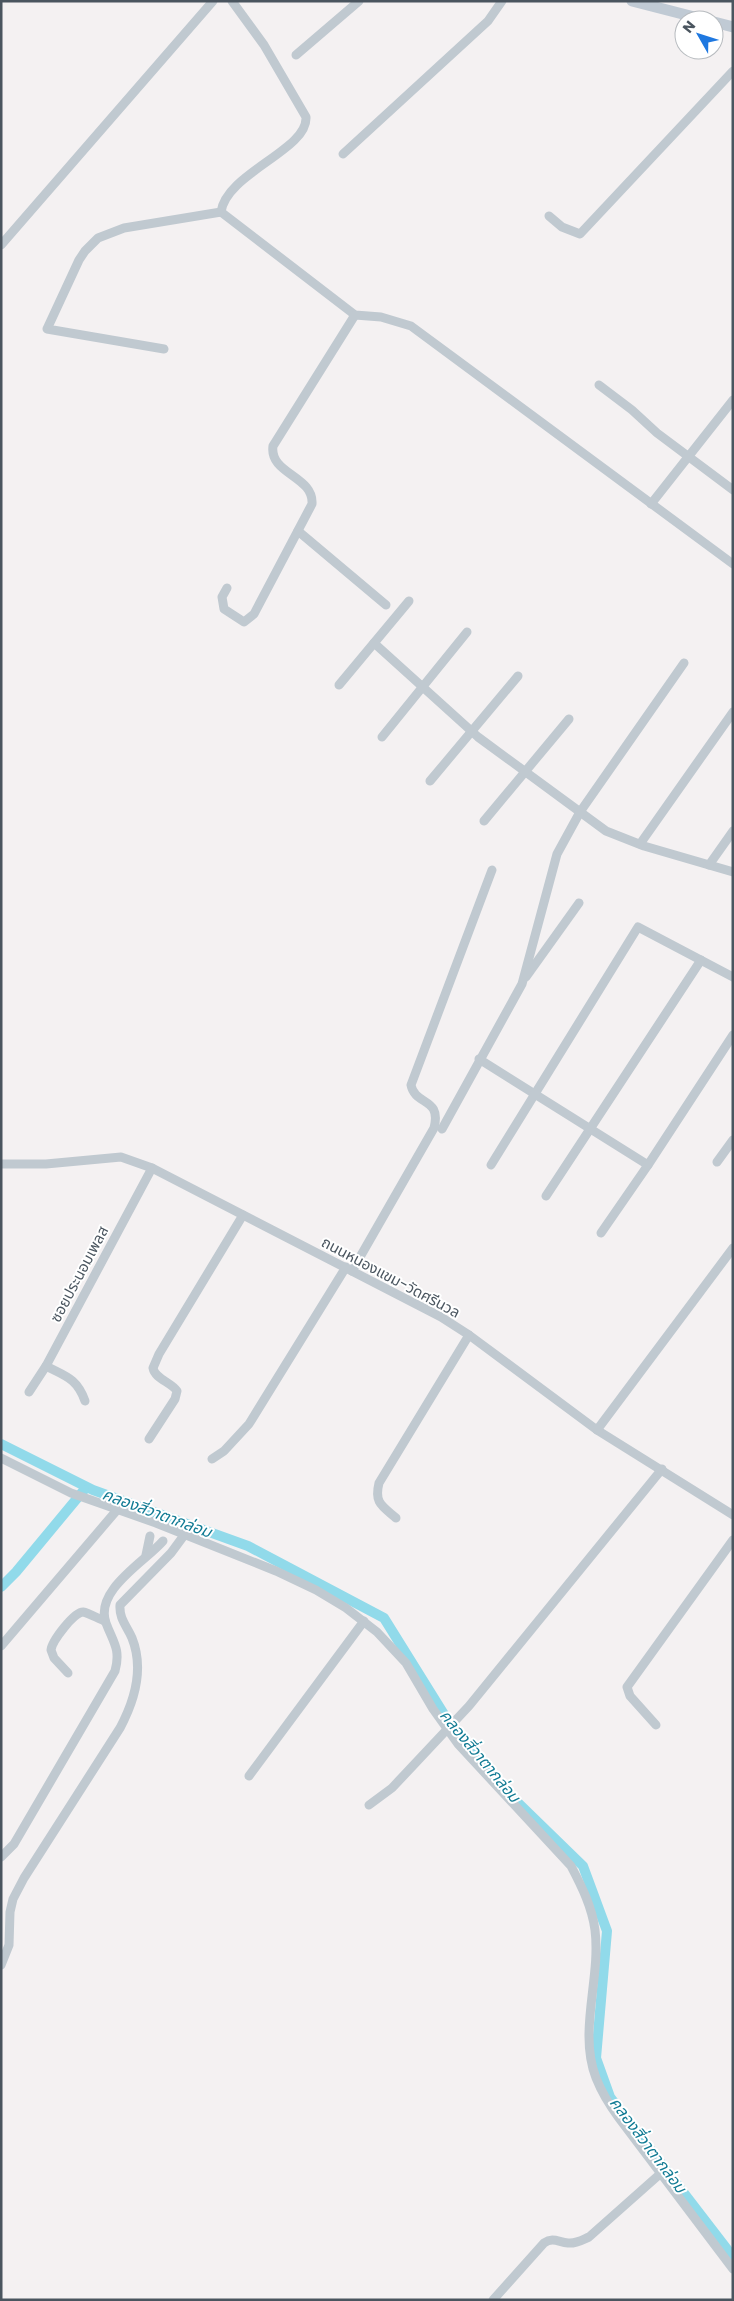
<svg xmlns="http://www.w3.org/2000/svg" width="734" height="2301" font-family="Poppins,'Noto Sans Thai',sans-serif">
	<style>
		.lines { fill: none; stroke-linecap: round; stroke-linejoin: round }
		.canal { stroke: #91daea; stroke-width: 10 }
		.minor { stroke: #c0c9d0; stroke-width: 9 }
		.secondary { stroke: #c0cad4; stroke-width: 11 }
		.labels { text-anchor: middle; dominant-baseline: central; stroke-width: 4; stroke-linejoin: round; paint-order: stroke }
		.street-label { font-size: 15px; fill: #4a555f; stroke: #fff }
		.water-label { font-size: 16px; font-style: italic; fill: #117b94; stroke: #fff }
	</style>
	<rect width="100%" height="100%" fill="#f4f1f2"/>
	<g class="lines">
		<g class="canal">
			<polyline points="1,1444 93,1490 248,1546 384,1618 445,1716 509,1794 583,1866 607,1931 596,2058 610,2097 733,2257"/>
			<polyline points="1,1587 16,1572 84,1490"/>
		</g>
		<g class="minor">
			<polyline points="296,55 359,1"/>
			<polyline points="343,154 488,21 502,1"/>
			<polyline points="221,212 355,315 381,317 411,326 733,564"/>
			<path d="M221,212c5,-39 87,-62 85,-95l-42,-72 -32,-44"/>
			<polyline points="549,216 562,227 580,234 733,71"/>
			<polyline points="1,245 213,1"/>
			<polyline points="164,349 47,329 79,260 85,251 98,238 124,228 221,212"/>
			<polyline points="599,385 632,410 657,433 733,490"/>
			<polyline points="651,504 733,400"/>
			<polyline points="298,531 386,605"/>
			<path d="M227,588l-5,9 2,12 20,13 10,-8 58,-110c2,-28 -43,-30 -39,-58l82,-131"/>
			<polyline points="374,643 478,737 606,831 644,846 733,872"/>
			<polyline points="339,685 409,601"/>
			<polyline points="382,737 467,632"/>
			<polyline points="430,781 518,676"/>
			<polyline points="484,821 569,719"/>
			<polyline points="640,844 733,712"/>
			<polyline points="709,865 733,831"/>
			<polyline points="526,977 579,903"/>
			<polyline points="479,1059 648,1165 733,1035"/>
			<polyline points="442,1129 522,984 557,854 580,812 684,663"/>
			<polyline points="717,1162 733,1140"/>
			<polyline points="1,1164 46,1164 121,1157 152,1168 441,1317 469,1335 597,1430 733,1515"/>
			<polyline points="491,1165 638,927 733,977"/>
			<polyline points="546,1196 701,960"/>
			<polyline points="601,1233 648,1165"/>
			<path d="M352,1271l82,-143c8,-31 -19,-22 -23,-43l81,-215"/>
			<path d="M46,1366c19,10 31,12 39,35"/>
			<polyline points="29,1392 46,1366 152,1168"/>
			<polyline points="597,1430 733,1248"/>
			<path d="M149,1439l26,-40 2,-8c-6,-9 -22,-12 -24,-23l6,-14 84,-139"/>
			<path d="M1,1458l70,35 85,30 120,48 40,19 30,18 31,24 29,31 27,46 25,35 113,122c11,21 21,41 24,64 6,49 -17,101 1,148 6,15 14,28 23,40l114,151"/>
			<polyline points="212,1459 224,1451 249,1424 346,1267"/>
			<path d="M396,1518c-14,-12 -22,-15 -17,-35l90,-148"/>
			<polyline points="146,1555 150,1536"/>
			<polyline points="1,1646 117,1510"/>
			<path d="M68,1673l-14,-15 -3,-8c1,-9 23,-38 32,-38 6,1 16,7 22,9"/>
			<polyline points="656,1725 630,1696 627,1687 733,1540"/>
			<polyline points="249,1776 364,1621"/>
			<polyline points="369,1805 392,1788 469,1706 662,1469"/>
			<path d="M1,1857l13,-13 101,-173c6,-22 -2,-29 -9,-48 -12,-33 40,-62 57,-82"/>
			<path d="M1,1965l8,-20 1,-33 3,-13 11,-21 96,-150c15,-28 24,-60 12,-90 -5,-12 -13,-19 -12,-33l51,-52 14,-19"/>
			<path d="M493,2300l51,-57c9,-6 14,-1 24,0 8,1 14,-3 21,-6l71,-63"/>
		</g>
		<g class="secondary">
			<polyline points="632,1 706,20"/>
			<polyline points="714,22 733,27"/>
		</g>
	</g>
	<g class="labels">
		<g class="street-label">
			<text transform="translate(79 1274) rotate(-62)">ซอยประนอมเพลส</text>
			<text transform="translate(391 1277) rotate(28)">ถนนหนองแขม-วัดศรีนวล</text>
		</g>
		<g class="water-label">
			<text transform="translate(157 1513) rotate(20)">คลองสี่วาตากล่อม</text>
			<text transform="translate(480 1756) rotate(50)">คลองสี่วาตากล่อม</text>
			<text transform="translate(648 2145) rotate(53)">คลองสี่วาตากล่อม</text>
		</g>
	</g>
	<rect width="734" height="2301" fill="none" stroke="#4a555f" stroke-width="5"/>
	<g transform="translate(699 35) rotate(309)"><circle r="24" fill="#ffffff" stroke="#b7bbbf"/>
	<path d="M0-4L9 19L0 12L-9 19Z" fill="#1f78e0"/>
	<text y="-8" font-size="14" font-weight="bold" text-anchor="middle" fill="#4a555f">N</text>
	</g>
</svg>
